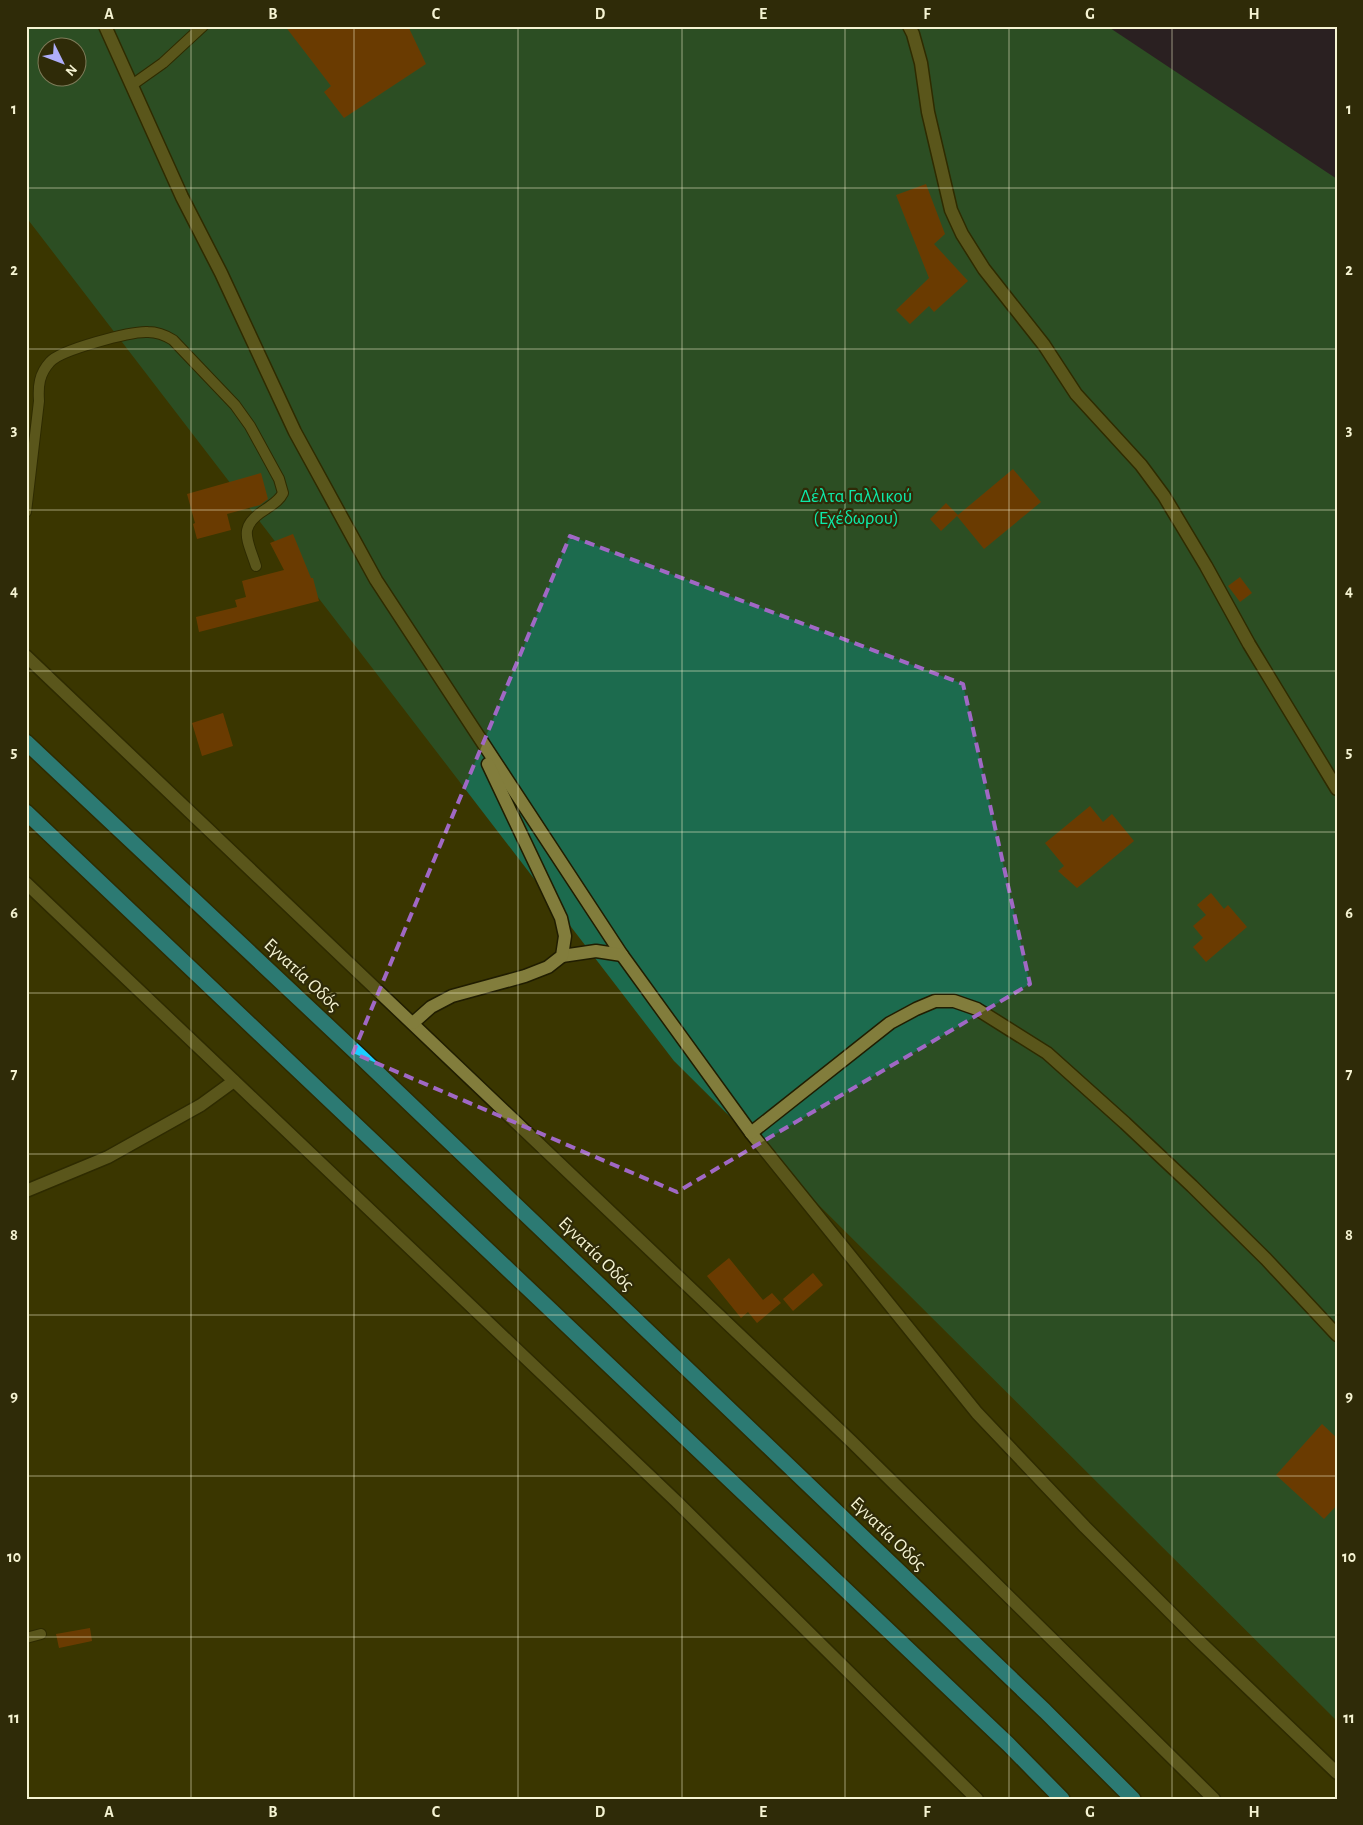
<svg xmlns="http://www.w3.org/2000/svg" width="1363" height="1825" font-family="'Alegreya Sans',sans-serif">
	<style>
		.green { fill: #1c6b4e; fill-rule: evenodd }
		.water { fill: #18054b }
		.building { fill: #a54203 }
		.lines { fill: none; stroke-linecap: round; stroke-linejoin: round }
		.service-casing { stroke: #201d00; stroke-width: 12 }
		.minor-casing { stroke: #201d00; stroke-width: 15 }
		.motorway-casing { stroke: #201d00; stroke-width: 18 }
		.service { stroke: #827d3c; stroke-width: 10 }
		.minor { stroke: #827d3c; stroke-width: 12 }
		.motorway { stroke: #1ccdff; stroke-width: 15 }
		.marked { fill: none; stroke: #a068c5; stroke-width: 4; stroke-dasharray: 10 6; stroke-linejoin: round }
		.grid { fill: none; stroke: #f5f3d2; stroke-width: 1; stroke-opacity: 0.55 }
		.labels { text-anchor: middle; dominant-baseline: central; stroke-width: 4.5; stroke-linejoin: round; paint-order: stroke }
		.park-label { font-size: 19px; fill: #0deaa9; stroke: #2f2b08 }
		.street-label { font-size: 19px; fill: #f5f3d2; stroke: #2f2b08 }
		.neatline { fill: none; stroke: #f5f3d2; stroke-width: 2 }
		.grid-label { font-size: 16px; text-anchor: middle; font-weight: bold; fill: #f5f3d2 }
	</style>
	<rect width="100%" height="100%" fill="#3a3600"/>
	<path class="green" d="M26,26h1311v1695l-663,-660 -648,-844zM48,48h30v30h-30z"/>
	<polygon class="water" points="1107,26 1337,26 1337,179"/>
	<g class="building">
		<polygon points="285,26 408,26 426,64 344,118 324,92 331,86"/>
		<polygon points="926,184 945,234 934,244 968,281 934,312 929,306 910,324 896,310 929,278 896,195"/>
		<polygon points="1013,469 1041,502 984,549 957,516 941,531 930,519 946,503 958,515"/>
		<polygon points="261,473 268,499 260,505 227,514 231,530 197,539 193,524 195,523 187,494"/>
		<polygon points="293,534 311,578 313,578 319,601 199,632 196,617 237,607 235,600 246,597 242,581 284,570 270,543"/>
		<polygon points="1240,577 1252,593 1240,602 1228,586"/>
		<polygon points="223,713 233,746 202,756 192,723"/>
		<polygon points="1090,806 1103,822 1112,814 1134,841 1077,888 1058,871 1064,866 1045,843"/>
		<polygon points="1211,893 1224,909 1228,905 1247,927 1206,962 1193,947 1203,938 1193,926 1206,915 1197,905"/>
		<polygon points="729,1258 763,1300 772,1293 781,1303 757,1323 748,1312 741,1318 707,1276"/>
		<polygon points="813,1273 823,1285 793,1311 783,1299"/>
		<polygon points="1322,1424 1337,1438 1337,1505 1324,1519 1276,1475"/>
		<polygon points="90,1628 92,1641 59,1648 56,1634"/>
	</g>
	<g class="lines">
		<g class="service-casing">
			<g id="service">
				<polyline points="132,85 163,63 203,26"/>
				<path d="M26,512l13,-111c-1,-15 0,-27 11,-39 10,-12 81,-31 98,-30 10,0 17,3 25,8l62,65 15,21 29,53 4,14c-4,8 -10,11 -17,16 -29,18 -19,29 -10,57"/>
				<polyline points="26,1638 41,1634"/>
			</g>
		</g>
		<g class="minor-casing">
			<g id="minor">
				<polyline points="105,26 182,197 221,273 295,432 376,580 622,955 751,1133 977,1413 1085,1527 1195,1637 1337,1773"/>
				<polyline points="909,26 913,34 921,63 928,112 951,210 962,234 984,269 1044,345 1076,394 1141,465 1164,496 1206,566 1249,644 1337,789"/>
				<polyline points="26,656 851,1441 1214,1799"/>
				<polyline points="26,883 676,1501 977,1799"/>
				<polyline points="562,956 596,951 622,955"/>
				<polyline points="413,1023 431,1007 452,996 525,976 548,967 562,956 565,936 561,918 488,764"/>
				<polyline points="751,1133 890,1023 916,1009 935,1001 954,1001 977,1009 1047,1053 1125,1123 1192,1186 1266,1259 1337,1335"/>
				<polyline points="26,1191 108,1157 201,1105 234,1081"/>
			</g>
		</g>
		<g class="motorway-casing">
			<g id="motorway">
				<polyline points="26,742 362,1058 1045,1711 1133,1799"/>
				<polyline points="26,812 1008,1744 1062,1799"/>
			</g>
		</g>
		<use href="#service" class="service"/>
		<use href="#minor" class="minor"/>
		<use href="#motorway" class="motorway"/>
	</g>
	<path d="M0 0H1363V1825H0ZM570,536l393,148 67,300 -353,208 -324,-139z" fill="#3a3600" fill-opacity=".55" fill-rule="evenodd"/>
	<path class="marked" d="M570,536l393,148 67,300 -353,208 -324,-139z"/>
	<path class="grid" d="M191,26v1773M354,26v1773M518,26v1773M682,26v1773M845,26v1773M1009,26v1773M1172,26v1773M26,188h1311M26,349h1311M26,510h1311M26,671h1311M26,832h1311M26,993h1311M26,1154h1311M26,1315h1311M26,1476h1311M26,1637h1311"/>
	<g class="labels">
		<g class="park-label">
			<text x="856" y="496">Δέλτα Γαλλικού<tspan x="856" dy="22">(Εχέδωρου)</tspan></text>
		</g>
		<g class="street-label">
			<text transform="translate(302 975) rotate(43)">Εγνατία Οδός</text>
			<text transform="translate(596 1254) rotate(44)">Εγνατία Οδός</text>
			<text transform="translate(888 1534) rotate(44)">Εγνατία Οδός</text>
		</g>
	</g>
	<rect width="1363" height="1825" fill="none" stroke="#2f2b08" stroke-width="55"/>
	<g transform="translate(62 62) rotate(132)"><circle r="24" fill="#2f2b08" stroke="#7e7b59"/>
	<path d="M0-4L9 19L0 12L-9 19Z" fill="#afaefa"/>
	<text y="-8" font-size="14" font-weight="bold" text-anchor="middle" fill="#f5f3d2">N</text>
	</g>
	<rect x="28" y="28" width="1308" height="1770" class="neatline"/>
	<g class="grid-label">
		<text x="109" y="19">A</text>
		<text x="273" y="19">B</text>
		<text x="436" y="19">C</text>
		<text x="600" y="19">D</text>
		<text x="763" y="19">E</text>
		<text x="927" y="19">F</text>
		<text x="1090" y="19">G</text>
		<text x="1254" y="19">H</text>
		<text x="14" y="114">1</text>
		<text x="1349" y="114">1</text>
		<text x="14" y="275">2</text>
		<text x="1349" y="275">2</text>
		<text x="14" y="435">3</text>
		<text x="1349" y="435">3</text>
		<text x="14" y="596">4</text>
		<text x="1349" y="596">4</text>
		<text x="14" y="757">5</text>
		<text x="1349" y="757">5</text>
		<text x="14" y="918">6</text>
		<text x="1349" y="918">6</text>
		<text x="14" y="1079">7</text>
		<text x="1349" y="1079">7</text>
		<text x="14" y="1240">8</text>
		<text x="1349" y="1240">8</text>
		<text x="14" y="1401">9</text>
		<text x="1349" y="1401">9</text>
		<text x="14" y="1562">10</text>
		<text x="1349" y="1562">10</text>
		<text x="14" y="1723">11</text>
		<text x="1349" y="1723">11</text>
		<text x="109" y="1817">A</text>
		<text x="273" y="1817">B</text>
		<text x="436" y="1817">C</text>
		<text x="600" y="1817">D</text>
		<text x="763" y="1817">E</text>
		<text x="927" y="1817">F</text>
		<text x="1090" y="1817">G</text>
		<text x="1254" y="1817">H</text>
	</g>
</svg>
